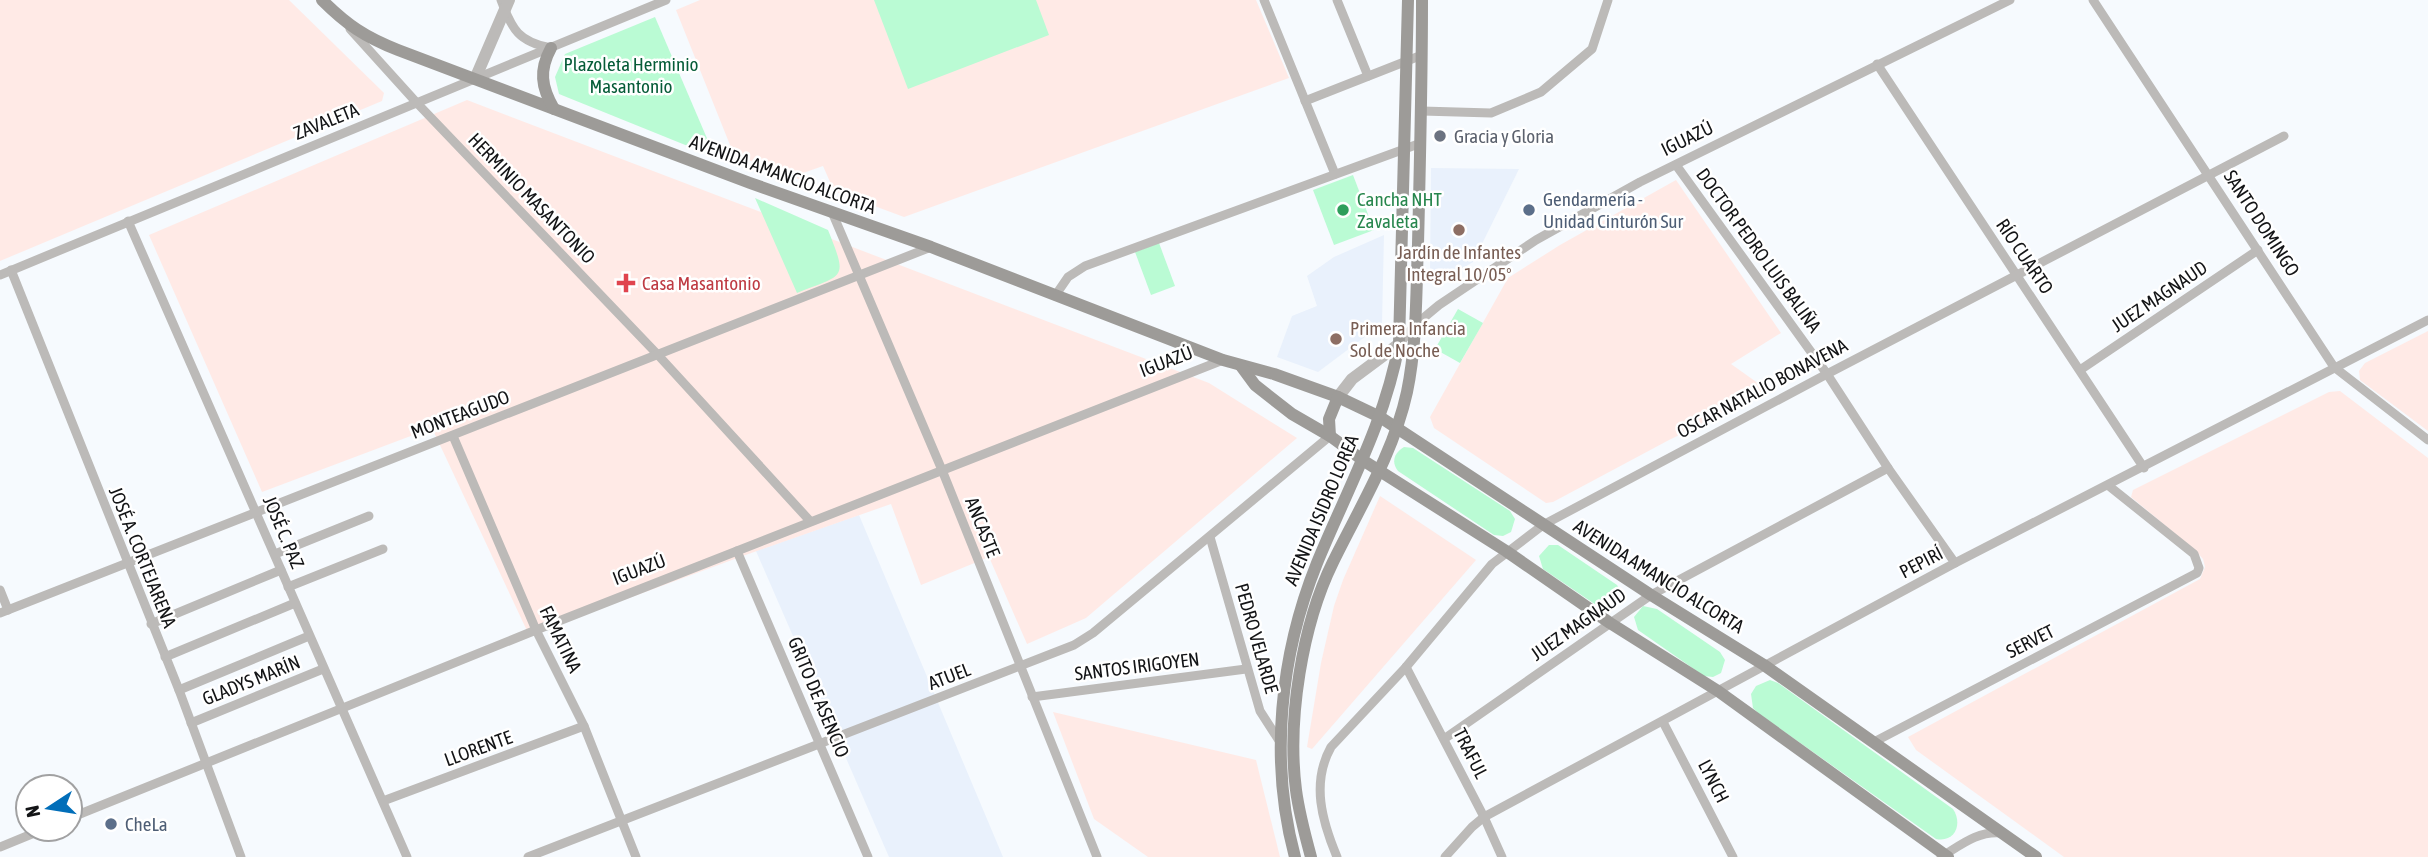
<svg xmlns="http://www.w3.org/2000/svg" width="2428" height="857" font-family="'Asap Condensed',sans-serif">
	<style>
		.built { fill: #e9f1fc }
		.industrial { fill: #ffeae6 }
		.green { fill: #bafbd4 }
		.lines { fill: none; stroke-linecap: round; stroke-linejoin: round }
		.minor { stroke: #bcbab8; stroke-width: 9 }
		.tertiary { stroke: #bcbab8; stroke-width: 12 }
		.secondary { stroke: #9d9b98; stroke-width: 12 }
		.worship-dot { fill: #6b7280; stroke: #fff; stroke-width: 2.5 }
		.leisure-dot { fill: #2e9e5b; stroke: #fff; stroke-width: 2.5 }
		.service-dot { fill: #5c6f8a; stroke: #fff; stroke-width: 2.5 }
		.education-dot { fill: #8d6e63; stroke: #fff; stroke-width: 2.5 }
		.health-dot { fill: #e0444e; stroke: #fff; stroke-width: 2.5 }
		.labels { text-anchor: middle; dominant-baseline: central; stroke-width: 5; stroke-linejoin: round; paint-order: stroke }
		.park-label { font-size: 19px; fill: #065c38; stroke: #fff }
		.street-label { font-size: 19px; fill: #131416; stroke: #fff }
		.worship-label { font-size: 19px; fill: #5b616d; stroke: #fff; text-anchor: start }
		.leisure-label { font-size: 19px; fill: #27864d; stroke: #fff; text-anchor: start }
		.service-label { font-size: 19px; fill: #4e5e75; stroke: #fff; text-anchor: start }
		.education-label { font-size: 19px; fill: #785e54; stroke: #fff }
		.health-label { font-size: 19px; fill: #be3a42; stroke: #fff; text-anchor: start }
	</style>
	<rect width="100%" height="100%" fill="#f6fafe"/>
	<g class="built">
		<polygon points="1431,168 1519,169 1473,262 1444,279 1430,274"/>
		<polygon points="1384,235 1382,324 1318,372 1277,357 1292,316 1317,306 1307,276 1334,257"/>
		<polygon points="859,515 1003,857 889,857 756,551"/>
	</g>
	<g class="industrial">
		<polygon points="0,0 289,0 384,93 382,101 0,261"/>
		<polygon points="700,0 1256,0 1289,78 904,217 834,191 823,166 803,173 807,182 734,155 676,10"/>
		<polygon points="467,100 1209,383 1297,438 1086,618 1027,644 989,557 921,585 891,504 740,557 529,635 432,428 262,492 149,235"/>
		<polygon points="1676,180 1781,333 1731,364 1769,391 1669,440 1553,502 1546,503 1434,428 1430,417 1508,278 1560,245"/>
		<polygon points="2428,331 2428,431 2360,380 2359,371 2365,363"/>
		<polygon points="2340,391 2428,458 2428,857 2064,857 1916,750 1908,737 2200,579 2205,567 2203,559 2196,551 2131,497 2133,490 2329,392"/>
		<polygon points="1380,496 1476,560 1312,749 1307,747 1321,663 1334,606 1343,580"/>
		<polygon points="1053,712 1256,760 1280,857 1148,857 1094,819"/>
	</g>
	<g class="green">
		<polygon points="874,0 1036,0 1049,35 908,89"/>
		<polygon points="655,17 715,157 559,94 555,77 565,54"/>
		<polygon points="1353,175 1374,230 1334,245 1313,190"/>
		<path d="M755,198l73,32c20,50 17,44 -31,63z"/>
		<polygon points="1159,243 1175,286 1151,295 1135,252"/>
		<polygon points="1458,309 1483,323 1460,363 1435,349"/>
		<path d="M1404,447l9,1 97,63 5,8 -4,13 -8,4 -9,-1 -96,-64c-7,-9 -4,-18 6,-24z"/>
		<polygon points="1549,545 1558,545 1617,585 1622,593 1618,605 1610,610 1602,609 1543,569 1539,556"/>
		<polygon points="1643,606 1657,609 1720,652 1725,660 1721,673 1713,677 1704,676 1638,630 1634,617"/>
		<path d="M1770,680l8,3 175,126c10,15 2,34 -17,30l-178,-126 -5,-5 -2,-14 5,-8z"/>
	</g>
	<g class="lines">
		<g class="minor">
			<path d="M501,0c11,30 18,42 50,48"/>
			<polyline points="1264,0 1335,174"/>
			<polyline points="1337,0 1368,76"/>
			<polyline points="2093,0 2334,367 2428,440"/>
			<polyline points="350,29 416,102 658,355 810,521"/>
			<polyline points="1877,64 2144,468"/>
			<polyline points="1305,101 1422,55"/>
			<polyline points="1422,111 1491,113 1541,92 1592,49 1608,0"/>
			<polyline points="1676,165 1827,374 1888,468 1955,563"/>
			<polyline points="832,212 942,470 1097,857"/>
			<polyline points="128,221 407,857"/>
			<polyline points="11,270 179,690 241,857"/>
			<polyline points="0,275 666,0"/>
			<polyline points="1055,296 1068,277 1085,266 1421,143"/>
			<polyline points="1399,344 1415,325 1439,305 1536,240 1640,182 2010,0"/>
			<polyline points="2080,370 2258,250"/>
			<polyline points="453,436 536,630 584,726 636,857"/>
			<polyline points="1210,537 1260,711 1280,742"/>
			<polyline points="737,551 868,857"/>
			<polyline points="275,554 369,516"/>
			<polyline points="288,587 383,549"/>
			<polyline points="0,590 8,610"/>
			<polyline points="0,613 931,247"/>
			<polyline points="151,624 281,570"/>
			<polyline points="165,657 295,603"/>
			<polyline points="1406,667 1484,817 1502,857"/>
			<polyline points="179,690 309,636"/>
			<polyline points="1032,697 1246,669"/>
			<polyline points="1663,722 1733,857"/>
			<polyline points="191,723 323,669"/>
			<polyline points="1444,739 1651,595 1888,468"/>
			<polyline points="1874,742 2197,573 2199,568 2194,554 2109,486"/>
			<polyline points="383,801 584,726"/>
			<polyline points="70,818 536,630 1223,360"/>
			<polyline points="0,847 44,829"/>
			<polyline points="528,857 1074,645 1093,633 1330,436"/>
			<path d="M1337,857c-15,-36 -26,-74 -6,-110l75,-80 86,-103 51,-39 284,-151 457,-238"/>
			<polyline points="1445,857 1472,827 1484,817 1955,563 2428,320"/>
			<path d="M1941,857c20,-12 36,-26 60,-24"/>
		</g>
		<g class="tertiary">
			<polyline points="475,79 509,0"/>
			<polyline points="1338,397 1352,379 1399,344"/>
		</g>
		<g class="secondary">
			<path d="M322,0c25,25 43,37 76,50l352,133 181,64 292,113 51,14 64,23 42,20 271,178 113,70 272,192"/>
			<path d="M551,48c-12,22 -10,39 3,61"/>
			<polyline points="1241,366 1255,385 1292,414 1330,436 1364,461 1506,551 1610,623 1718,691 1948,857"/>
			<polyline points="1330,436 1329,419 1338,397"/>
			<path d="M1295,857c-26,-96 -15,-202 22,-294 30,-73 68,-141 82,-219l9,-344"/>
			<path d="M1311,857c-6,-22 -12,-44 -15,-67 -9,-70 6,-165 37,-228 27,-55 61,-110 74,-170 10,-48 9,-99 11,-148 2,-81 4,-163 4,-244"/>
		</g>
	</g>
	<circle class="worship-dot" cx="1440" cy="136" r="7"/>
	<circle class="leisure-dot" cx="1343" cy="210" r="7"/>
	<g class="service-dot">
		<circle cx="1529" cy="210" r="7"/>
		<circle cx="111" cy="824" r="7"/>
	</g>
	<g class="education-dot">
		<circle cx="1459" cy="230" r="7"/>
		<circle cx="1336" cy="339" r="7"/>
	</g>
	<path class="health-dot" d="M622.5 272.5h7v7h7v7h-7v7h-7v-7h-7v-7h7z"/>
	<g class="labels">
		<g class="park-label">
			<text x="631" y="64">Plazoleta Herminio<tspan x="631" dy="22">Masantonio</tspan></text>
		</g>
		<g class="street-label">
			<text transform="translate(326 121) rotate(-22)">ZAVALETA</text>
			<text transform="translate(1687 138) rotate(-26)">IGUAZÚ</text>
			<text transform="translate(783 174) rotate(20)">AVENIDA AMANCIO ALCORTA</text>
			<text transform="translate(532 198) rotate(46)">HERMINIO MASANTONIO</text>
			<text transform="translate(2262 223) rotate(57)">SANTO DOMINGO</text>
			<text transform="translate(1759 250) rotate(54)">DOCTOR PEDRO LUIS BALIÑA</text>
			<text transform="translate(2025 256) rotate(56)">RÍO CUARTO</text>
			<text transform="translate(2159 296) rotate(-34)">JUEZ MAGNAUD</text>
			<text transform="translate(1166 361) rotate(-21)">IGUAZÚ</text>
			<text transform="translate(1762 388) rotate(-28)">OSCAR NATALIO BONAVENA</text>
			<text transform="translate(460 414) rotate(-21)">MONTEAGUDO</text>
			<text transform="translate(1321 510) rotate(-67)">AVENIDA ISIDRO LOREA</text>
			<text transform="translate(983 527) rotate(68)">ANCASTE</text>
			<text transform="translate(284 532) rotate(67)">JOSÉ C. PAZ</text>
			<text transform="translate(143 557) rotate(68)">JOSÉ A. CORTEJARENA</text>
			<text transform="translate(1921 562) rotate(-28)">PEPIRÍ</text>
			<text transform="translate(639 569) rotate(-21)">IGUAZÚ</text>
			<text transform="translate(1659 576) rotate(32)">AVENIDA AMANCIO ALCORTA</text>
			<text transform="translate(1578 624) rotate(-35)">JUEZ MAGNAUD</text>
			<text transform="translate(1257 638) rotate(74)">PEDRO VELARDE</text>
			<text transform="translate(561 639) rotate(64)">FAMATINA</text>
			<text transform="translate(2030 641) rotate(-27)">SERVET</text>
			<text transform="translate(1137 666) rotate(-7)">SANTOS IRIGOYEN</text>
			<text transform="translate(949 676) rotate(-21)">ATUEL</text>
			<text transform="translate(251 680) rotate(-22)">GLADYS MARÍN</text>
			<text transform="translate(819 697) rotate(67)">GRITO DE ASENCIO</text>
			<text transform="translate(478 748) rotate(-20)">LLORENTE</text>
			<text transform="translate(1471 753) rotate(63)">TRAFUL</text>
			<text transform="translate(1714 781) rotate(63)">LYNCH</text>
		</g>
		<g class="worship-label">
			<text x="1454" y="136">Gracia y Gloria</text>
		</g>
		<g class="leisure-label">
			<text x="1357" y="199">Cancha NHT<tspan x="1357" dy="22">Zavaleta</tspan></text>
		</g>
		<g class="service-label">
			<text x="1543" y="199">Gendarmería -<tspan x="1543" dy="22">Unidad Cinturón Sur</tspan></text>
			<text x="125" y="824">CheLa</text>
		</g>
		<g class="education-label">
			<text x="1459" y="252">Jardín de Infantes<tspan x="1459" dy="22">Integral 10/05°</tspan></text>
			<text x="1350" y="328" text-anchor="start">Primera Infancia<tspan x="1350" dy="22">Sol de Noche</tspan></text>
		</g>
		<g class="health-label">
			<text x="642" y="283">Casa Masantonio</text>
		</g>
	</g>
	<g transform="translate(49 808) rotate(258)"><circle r="33" fill="#ffffff" stroke="#a1a1a2" stroke-width="2"/>
	<path d="M0-5L12 26L0 18L-12 26Z" fill="#016eb9"/>
	<text y="-10" font-size="19" font-weight="bold" text-anchor="middle" fill="#131416">N</text>
	</g>
</svg>
